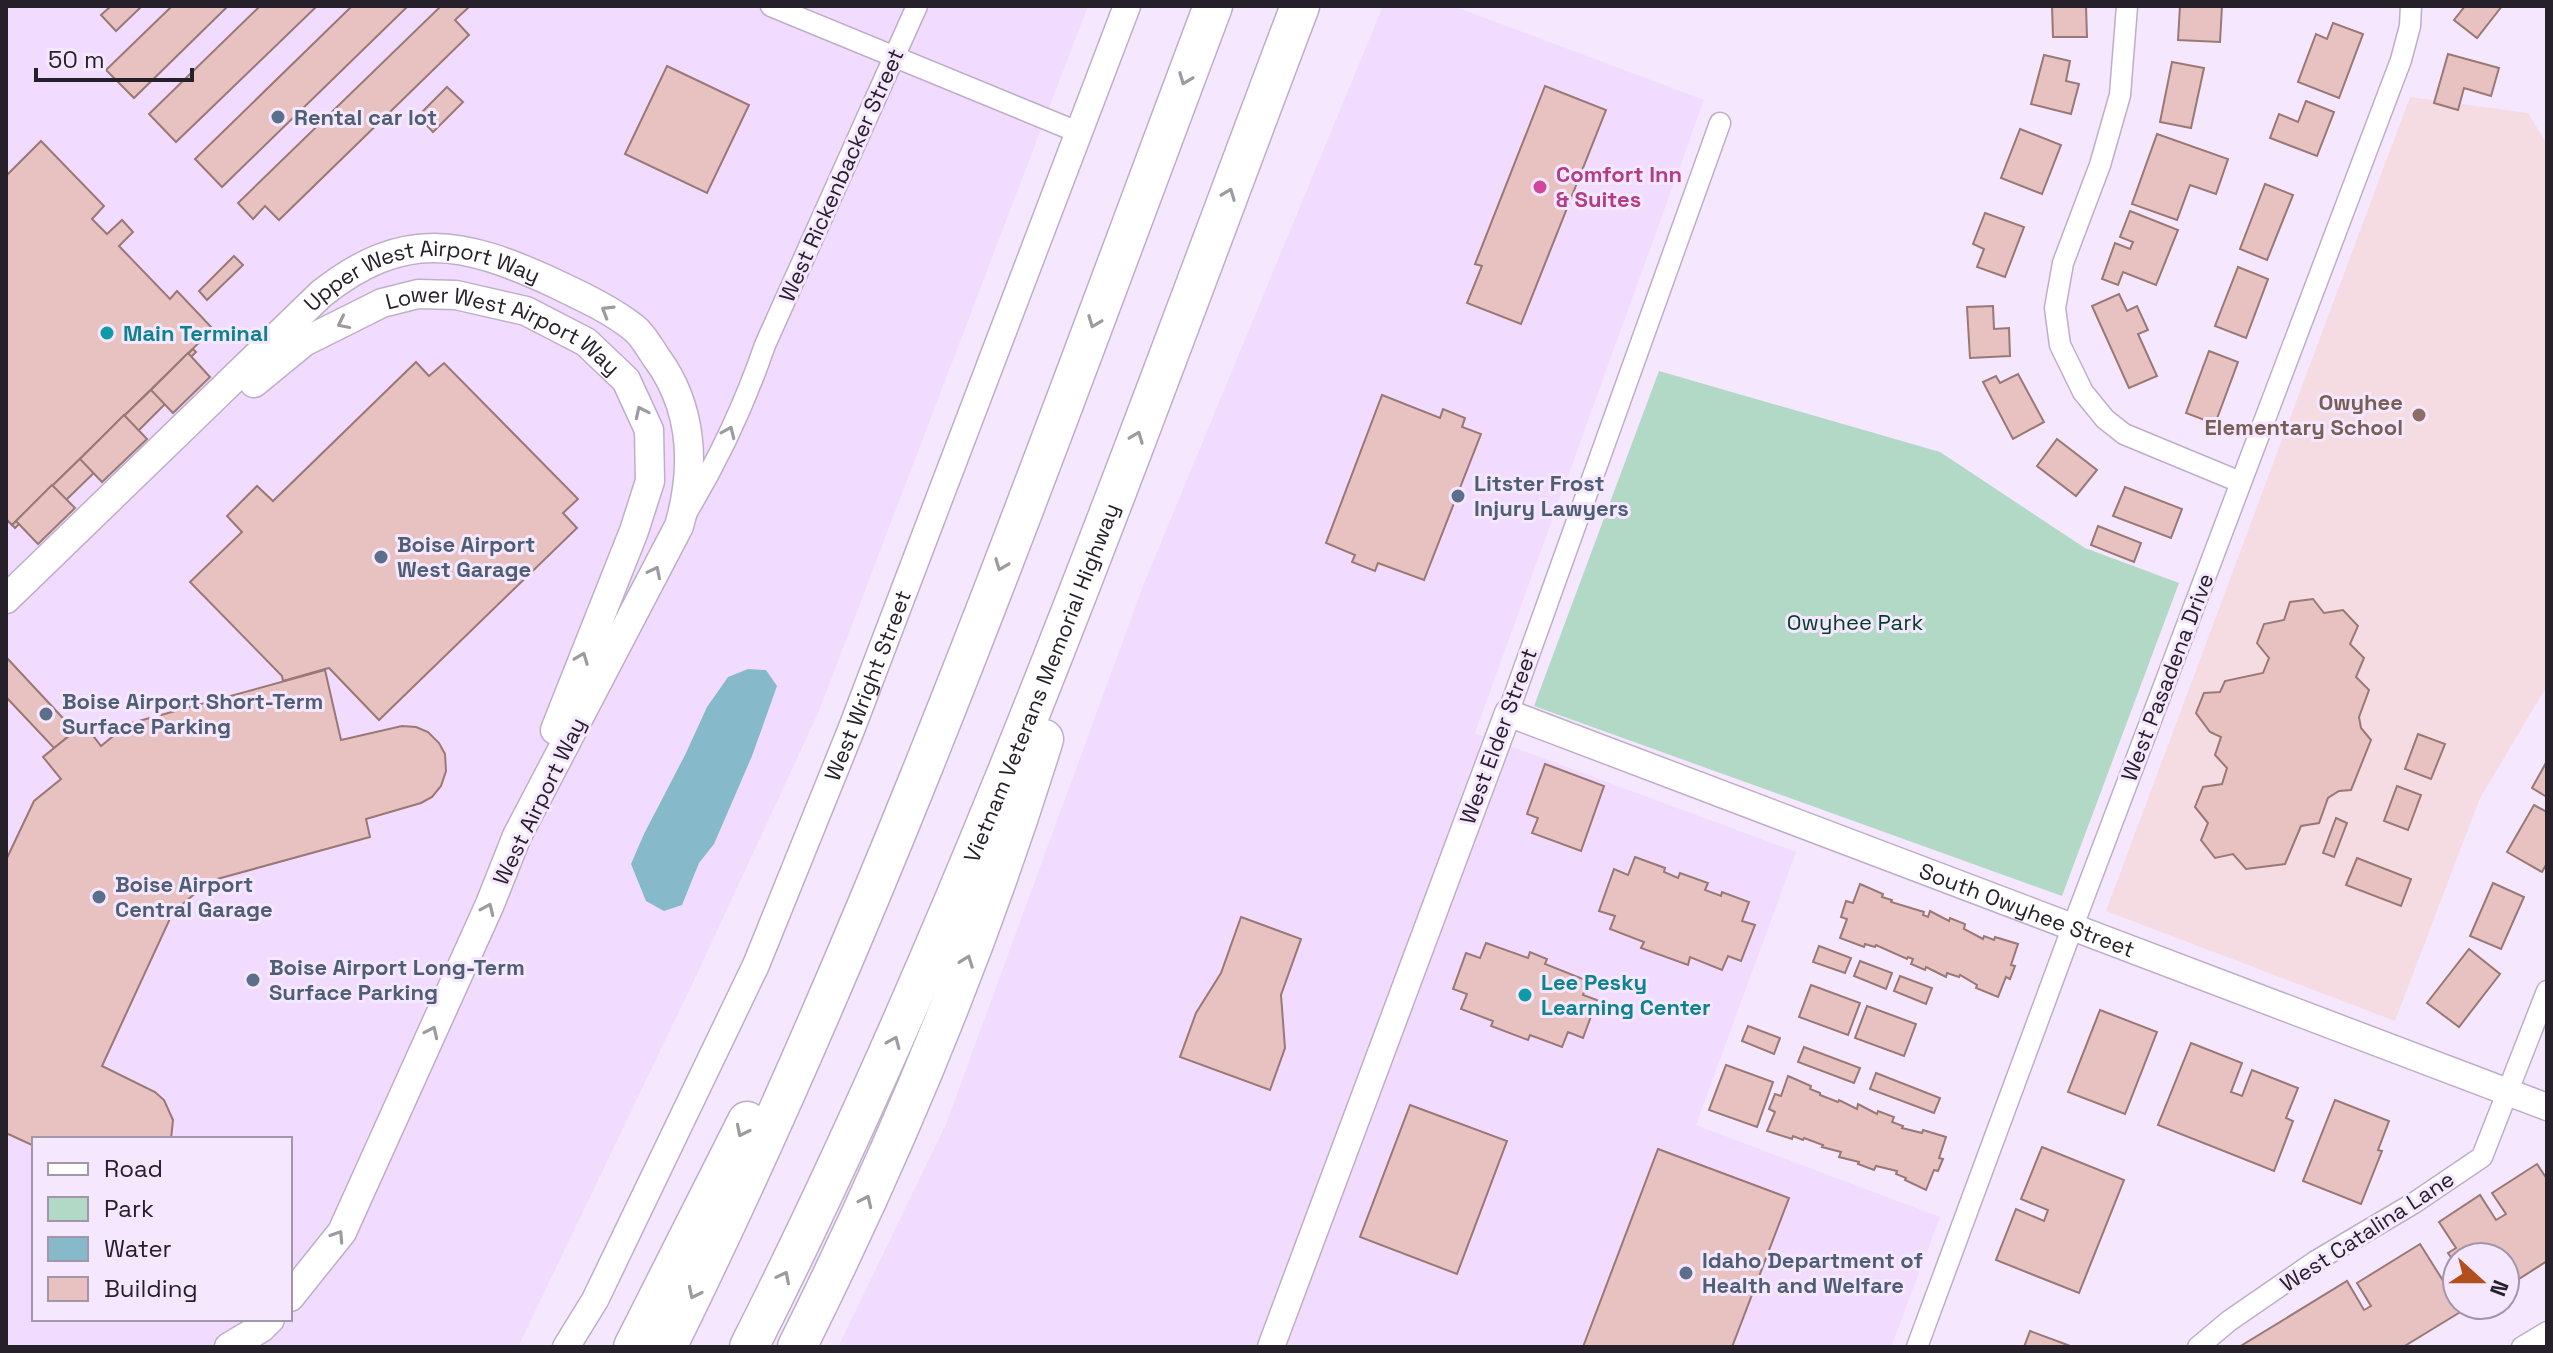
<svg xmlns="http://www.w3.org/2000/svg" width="2553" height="1353" font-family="'Space Grotesk',sans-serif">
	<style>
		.built { fill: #f1dcff; fill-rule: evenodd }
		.education { fill: #f5dce3 }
		.green { fill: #b2d9c5 }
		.water { fill: #86b9ca }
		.building { fill: #e7c2c0; stroke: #997876; stroke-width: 2 }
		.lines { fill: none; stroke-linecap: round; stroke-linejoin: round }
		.minor-casing { stroke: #bfaec9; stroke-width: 23 }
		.tertiary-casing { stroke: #bfaec9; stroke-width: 29 }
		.secondary-casing { stroke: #bfaec9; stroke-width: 31 }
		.motorway-casing { stroke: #bfaec9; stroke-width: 41 }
		.minor { stroke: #fff; stroke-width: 20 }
		.tertiary { stroke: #fff; stroke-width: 26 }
		.secondary { stroke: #fff; stroke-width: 28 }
		.motorway { stroke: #fff; stroke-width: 38 }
		.oneway { stroke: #9d9b9f }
		.service-dot { fill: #5c6f8a; stroke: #f5e7fe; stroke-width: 3 }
		.hotel-dot { fill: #d1479c; stroke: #f5e7fe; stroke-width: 3 }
		.culture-dot { fill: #0f9aa8; stroke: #f5e7fe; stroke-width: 3 }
		.education-dot { fill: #8d6e63; stroke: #f5e7fe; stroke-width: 3 }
		.labels { text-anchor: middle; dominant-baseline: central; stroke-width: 6; stroke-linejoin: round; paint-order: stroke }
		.service-label { font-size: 22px; font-weight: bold; fill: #4e5e75; stroke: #f5e7fe; text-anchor: start }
		.hotel-label { font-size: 22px; font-weight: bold; fill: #b23c85; stroke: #f5e7fe; text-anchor: start }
		.street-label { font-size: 22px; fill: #26202a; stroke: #f5e7fe }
		.culture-label { font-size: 22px; font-weight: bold; fill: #0d838f; stroke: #f5e7fe; text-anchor: start }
		.education-label { font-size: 22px; font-weight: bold; fill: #785e54; stroke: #f5e7fe; text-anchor: end }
		.park-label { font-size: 22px; fill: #003e29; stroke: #f5e7fe }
	</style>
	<rect width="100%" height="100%" fill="#f5e7fe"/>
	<g class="built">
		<path d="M6,6h1082l-269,705 -122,263 -179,373h-512zM34,1139h256v180h-256z"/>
		<polygon points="1383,6 1453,6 1704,100 1475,733 1796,852 1696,1125 1940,1217 1891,1347 838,1347 946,1124 1143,586"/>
	</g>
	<polygon class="education" points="2410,97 2528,113 2547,144 2547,686 2480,798 2395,1021 2106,911"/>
	<polygon class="green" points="1659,371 1940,452 2085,548 2179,583 2062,896 1534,706"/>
	<polygon class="water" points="748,669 766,670 777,686 752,756 714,844 699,863 682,905 664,911 646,901 631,864 644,834 685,755 707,707 728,677"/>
	<g class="building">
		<polygon points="111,6 142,6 116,31 101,15"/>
		<polygon points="172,6 228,6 134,98 106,70"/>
		<polygon points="260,6 317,6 176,142 149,114"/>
		<polygon points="352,6 408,6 222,187 195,159"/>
		<polygon points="441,6 470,6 455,20 469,35 279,220 265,206 253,219 238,203"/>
		<polygon points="2052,6 2086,6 2087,37 2053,37"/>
		<polygon points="2180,6 2222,6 2220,42 2178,40"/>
		<polygon points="2465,6 2502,6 2477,38 2454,20"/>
		<polygon points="2333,23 2363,34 2339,98 2298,82 2316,34 2327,39"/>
		<polygon points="2448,54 2499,68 2491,96 2464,88 2458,110 2434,103"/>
		<polygon points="2044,55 2070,61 2066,81 2079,84 2071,114 2031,104"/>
		<polygon points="2172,62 2204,68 2191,128 2160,122"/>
		<polygon points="667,66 749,105 707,193 625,154"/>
		<polygon points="1545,86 1606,110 1521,324 1467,303 1482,266 1475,264"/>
		<polygon points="447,87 463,102 433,132 418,116"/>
		<polygon points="2306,101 2334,112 2317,156 2270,138 2279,114 2298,122"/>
		<polygon points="2020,129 2061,145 2042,194 2001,178"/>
		<polygon points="2157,134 2228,159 2216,194 2190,185 2177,220 2132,204"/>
		<polygon points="41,141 104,206 92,219 107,234 122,220 133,232 119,246 170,299 177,291 213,329 12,525 6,519 6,176"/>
		<polygon points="2265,184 2293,195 2267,260 2240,249"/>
		<polygon points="2130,211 2178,230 2156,285 2123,272 2118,285 2102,279 2115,243 2130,249 2133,242 2120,237"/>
		<polygon points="1985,213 2024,227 2005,277 1977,267 1984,249 1973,244"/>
		<polygon points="234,256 243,265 207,300 199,291"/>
		<polygon points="2238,267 2268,279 2246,338 2215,326"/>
		<polygon points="2119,294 2127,311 2137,306 2148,330 2138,334 2157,376 2129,388 2092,306"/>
		<polygon points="1993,306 1994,329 2009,328 2010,356 1970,358 1967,307"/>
		<polygon points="193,349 196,352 165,382 176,393 137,432 126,421 94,452 104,463 65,501 54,490 15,528 12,525"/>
		<polygon points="2209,351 2238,362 2215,424 2186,413"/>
		<polygon points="188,353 210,377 173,413 151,390"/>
		<polygon points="416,362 429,376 444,363 578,499 563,513 577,528 379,720 329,668 283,681 282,676 190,582 242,532 227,516 257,486 273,501"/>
		<polygon points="2018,374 2044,422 2013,439 1983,382 1996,376 2000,383"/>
		<polygon points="1382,395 1440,418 1443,409 1465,418 1462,427 1481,434 1424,580 1378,563 1375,571 1352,562 1355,555 1326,543"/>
		<polygon points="124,415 147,439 102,482 80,459"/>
		<polygon points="2057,439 2097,470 2076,496 2037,466"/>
		<polygon points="52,485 75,508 38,544 16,521"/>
		<polygon points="2125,487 2182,509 2171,538 2113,516"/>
		<polygon points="2098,526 2141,543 2134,562 2091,545"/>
		<polygon points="2313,599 2324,613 2343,610 2358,626 2350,644 2364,658 2356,677 2369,690 2359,717 2361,728 2371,740 2351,790 2339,791 2328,798 2319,823 2301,826 2285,864 2246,869 2233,854 2215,858 2201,840 2208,823 2195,807 2203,787 2222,784 2227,768 2215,755 2221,737 2210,732 2196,713 2204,693 2220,692 2225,681 2263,673 2269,658 2257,643 2264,624 2284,620 2290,602"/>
		<polygon points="6,657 75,731 54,748 6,697"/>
		<polygon points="325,670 341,740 402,726 416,727 428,732 439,743 445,754 446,771 441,786 432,797 421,803 366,819 370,837 210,881 173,912 102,1066 155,1092 164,1100 173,1120 171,1139 65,1137 34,1139 34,1146 6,1133 6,860 34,801 61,779 43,757 84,724 101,746 128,724"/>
		<polygon points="2418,734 2445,744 2431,779 2405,769"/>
		<polygon points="2547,761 2547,797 2532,788"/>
		<polygon points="1545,764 1604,786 1581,851 1532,833 1538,818 1527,814"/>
		<polygon points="2397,786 2421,795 2408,830 2384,821"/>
		<polygon points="2534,805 2547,812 2547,863 2542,872 2507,852"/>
		<polygon points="2336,818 2347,823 2334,857 2323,853"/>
		<polygon points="1635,857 1665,868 1664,872 1678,878 1680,873 1708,883 1705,890 1721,896 1722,892 1749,902 1742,921 1755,925 1741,961 1728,956 1722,970 1690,957 1688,965 1641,948 1644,942 1610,929 1615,916 1599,911 1614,869 1628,875"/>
		<polygon points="2357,858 2411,879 2401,906 2346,885"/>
		<polygon points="2493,883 2524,897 2501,949 2470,936"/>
		<polygon points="1860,884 1883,894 1882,897 1892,900 1891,902 1924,912 1923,915 1928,917 1930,911 1949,921 1950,918 1965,924 1964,929 1983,939 1984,936 1994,940 1995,937 2018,944 2011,965 2015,966 2010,979 2006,977 1998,997 1976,988 1977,985 1960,975 1959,977 1947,973 1946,977 1926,967 1925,970 1911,964 1913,959 1908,957 1907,959 1876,945 1875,947 1865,944 1864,947 1840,938 1847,919 1841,917 1846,901 1853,903"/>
		<polygon points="1241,917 1301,939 1281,995 1285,1048 1270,1090 1180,1057 1196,1013 1221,973"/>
		<polygon points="1486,943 1528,958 1530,952 1547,959 1545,964 1588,981 1583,995 1597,1000 1583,1038 1568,1032 1562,1047 1530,1035 1528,1040 1491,1026 1493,1021 1461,1009 1467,994 1453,989 1466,953 1480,958"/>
		<polygon points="1819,946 1851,958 1845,973 1813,962"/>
		<polygon points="2469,949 2500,974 2459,1027 2427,1003"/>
		<polygon points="1860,961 1892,973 1886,989 1854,976"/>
		<polygon points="1900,976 1932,988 1926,1004 1894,991"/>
		<polygon points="1811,985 1860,1003 1848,1035 1799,1017"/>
		<polygon points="1867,1006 1916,1024 1904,1056 1855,1038"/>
		<polygon points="2100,1010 2157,1032 2125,1114 2068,1092"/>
		<polygon points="1748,1026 1780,1038 1774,1054 1742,1041"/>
		<polygon points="2191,1043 2242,1063 2231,1092 2242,1096 2252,1070 2298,1088 2286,1118 2293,1121 2274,1171 2158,1125"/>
		<polygon points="1804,1047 1860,1068 1854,1083 1798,1062"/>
		<polygon points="1726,1065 1773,1082 1757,1127 1709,1110"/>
		<polygon points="1876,1073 1940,1098 1934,1113 1870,1089"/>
		<polygon points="1788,1076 1811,1086 1810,1089 1820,1093 1820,1095 1838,1102 1839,1100 1857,1109 1858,1104 1877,1114 1878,1111 1894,1117 1892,1122 1903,1126 1902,1128 1922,1133 1923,1130 1946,1137 1939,1158 1943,1159 1938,1171 1934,1170 1926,1190 1905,1180 1906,1178 1896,1174 1897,1171 1876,1166 1874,1170 1858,1164 1859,1162 1839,1157 1841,1152 1822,1147 1823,1145 1804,1138 1803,1140 1793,1136 1792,1139 1767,1131 1775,1112 1769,1109 1775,1094 1781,1096"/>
		<polygon points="2335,1100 2389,1121 2378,1150 2382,1151 2361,1204 2303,1181"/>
		<polygon points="1410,1105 1507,1141 1457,1274 1360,1237"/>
		<polygon points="2042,1147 2124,1180 2079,1293 1996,1260 2016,1209 2044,1221 2048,1210 2021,1199"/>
		<polygon points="1658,1149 1789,1198 1732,1347 1583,1347"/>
		<polygon points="2537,1164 2547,1179 2547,1261 2505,1288 2505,1257 2457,1257 2457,1266 2448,1253 2456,1248 2439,1222 2480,1195 2496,1220 2506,1214 2492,1193"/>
		<polygon points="2420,1244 2462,1311 2403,1347 2239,1347 2347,1281 2364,1310 2371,1306 2357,1283"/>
		<polygon points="2030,1331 2073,1347 2024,1347"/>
	</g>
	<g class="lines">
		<g class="minor-casing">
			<g id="minor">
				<polyline points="771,6 1080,133"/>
				<polyline points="2127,6 2120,95 2100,165 2063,263 2055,308 2060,345 2083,392 2105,419 2124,434 2240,482"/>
				<path d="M687,512c32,-53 58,-109 78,-167l152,-339"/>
				<polyline points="1508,713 1720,123"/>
				<polyline points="1917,1347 2073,926 2401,60 2410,26 2411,6"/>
				<polyline points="2198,1347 2229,1321 2316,1261 2414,1203 2482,1157 2547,991"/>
				<polyline points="2522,1347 2547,1332"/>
			</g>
		</g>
		<g class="tertiary-casing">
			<g id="tertiary">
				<path id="s1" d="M566,1347l29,-47 161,-335 95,-235 276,-724"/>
				<path id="s2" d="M1271,1347l237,-634 1039,394"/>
			</g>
		</g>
		<g class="secondary-casing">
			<g id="secondary">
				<path id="s3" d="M254,383l50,-41 78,-39 36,-9 38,1 70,16 60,31 40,38 23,50 1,51 -16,50 -79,199"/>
				<path id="s4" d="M6,599l315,-305c83,-66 142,-53 233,-11 27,13 56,26 80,45 9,7 15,19 22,29 37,50 40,110 23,169l-162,310 -27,68 -148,328 -52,65"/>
				<polyline points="229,1347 261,1328 270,1319"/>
			</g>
		</g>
		<g class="motorway-casing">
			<g id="motorway">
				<polyline points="633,1347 747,1121"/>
				<path d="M667,1347c214,-433 376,-889 546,-1341"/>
				<path id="s5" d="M749,1347c218,-432 380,-889 551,-1341"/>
				<path d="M797,1347c98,-196 182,-398 247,-608"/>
			</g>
		</g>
		<use href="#minor" class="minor"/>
		<use href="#tertiary" class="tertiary"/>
		<use href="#secondary" class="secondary"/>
		<use href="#motorway" class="motorway"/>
	</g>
	<defs><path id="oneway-chevron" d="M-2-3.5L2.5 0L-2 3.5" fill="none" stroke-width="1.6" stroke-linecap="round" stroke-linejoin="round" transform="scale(2)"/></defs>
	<g class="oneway">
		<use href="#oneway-chevron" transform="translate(1185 79) rotate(111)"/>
		<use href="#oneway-chevron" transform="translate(1229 194) rotate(-69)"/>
		<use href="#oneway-chevron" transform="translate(607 311) rotate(-149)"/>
		<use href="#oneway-chevron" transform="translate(1094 322) rotate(111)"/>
		<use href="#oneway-chevron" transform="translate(343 323) rotate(154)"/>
		<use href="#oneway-chevron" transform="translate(641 412) rotate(-115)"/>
		<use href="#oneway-chevron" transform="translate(729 432) rotate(-66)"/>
		<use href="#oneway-chevron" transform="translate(1137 437) rotate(-69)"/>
		<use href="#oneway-chevron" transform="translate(1001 565) rotate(111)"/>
		<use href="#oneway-chevron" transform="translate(655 572) rotate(-63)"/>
		<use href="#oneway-chevron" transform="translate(582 658) rotate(-69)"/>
		<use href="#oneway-chevron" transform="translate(488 909) rotate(-66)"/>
		<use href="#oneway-chevron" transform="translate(967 961) rotate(-70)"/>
		<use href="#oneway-chevron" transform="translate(432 1032) rotate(-65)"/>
		<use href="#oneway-chevron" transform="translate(894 1042) rotate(-67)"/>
		<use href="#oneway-chevron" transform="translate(742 1131) rotate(116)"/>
		<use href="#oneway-chevron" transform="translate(866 1201) rotate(-65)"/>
		<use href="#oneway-chevron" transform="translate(338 1236) rotate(-57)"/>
		<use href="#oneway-chevron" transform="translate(784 1277) rotate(-63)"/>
		<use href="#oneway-chevron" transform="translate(694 1293) rotate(116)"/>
	</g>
	<g class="service-dot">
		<circle cx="278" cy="117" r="8"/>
		<circle cx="1458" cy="496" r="8"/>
		<circle cx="381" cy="557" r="8"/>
		<circle cx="46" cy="714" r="8"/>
		<circle cx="99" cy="897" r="8"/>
		<circle cx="253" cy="980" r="8"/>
		<circle cx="1686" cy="1273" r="8"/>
	</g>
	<circle class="hotel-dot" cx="1540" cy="187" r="8"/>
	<g class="culture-dot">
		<circle cx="107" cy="333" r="8"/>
		<circle cx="1525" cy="995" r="8"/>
	</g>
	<circle class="education-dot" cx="2419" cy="415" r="8"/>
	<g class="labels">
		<g class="service-label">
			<text x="294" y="117">Rental car lot</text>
			<text x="1474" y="483">Litster Frost<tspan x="1474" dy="25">Injury Lawyers</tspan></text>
			<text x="397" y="544">Boise Airport<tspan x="397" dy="25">West Garage</tspan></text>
			<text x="62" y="701">Boise Airport Short-Term<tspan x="62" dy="25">Surface Parking</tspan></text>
			<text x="115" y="884">Boise Airport<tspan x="115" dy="25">Central Garage</tspan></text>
			<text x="269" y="967">Boise Airport Long-Term<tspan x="269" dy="25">Surface Parking</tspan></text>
			<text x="1702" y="1260">Idaho Department of<tspan x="1702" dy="25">Health and Welfare</tspan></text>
		</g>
		<g class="hotel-label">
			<text x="1556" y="174">Comfort Inn<tspan x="1556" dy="25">&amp; Suites</tspan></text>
		</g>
		<g class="street-label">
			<text transform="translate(841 175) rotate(-66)">West Rickenbacker Street</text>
			<text stroke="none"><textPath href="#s4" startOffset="546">Upper West Airport Way</textPath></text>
			<text stroke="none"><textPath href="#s3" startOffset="282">Lower West Airport Way</textPath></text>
			<text transform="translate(2167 677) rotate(-69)">West Pasadena Drive</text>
			<text stroke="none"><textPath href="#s5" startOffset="726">Vietnam Veterans Memorial Highway</textPath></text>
			<text stroke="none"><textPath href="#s1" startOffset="728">West Wright Street</textPath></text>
			<text transform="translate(1498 736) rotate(-70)">West Elder Street</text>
			<text transform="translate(539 801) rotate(-64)">West Airport Way</text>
			<text stroke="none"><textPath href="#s2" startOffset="1232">South Owyhee Street</textPath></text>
			<text transform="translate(2367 1231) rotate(-33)">West Catalina Lane</text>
		</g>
		<g class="culture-label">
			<text x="123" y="333">Main Terminal</text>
			<text x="1541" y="982">Lee Pesky<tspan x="1541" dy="25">Learning Center</tspan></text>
		</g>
		<g class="education-label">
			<text x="2403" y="402">Owyhee<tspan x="2403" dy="25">Elementary School</tspan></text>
		</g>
		<g class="park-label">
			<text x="1855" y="622">Owyhee Park</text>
		</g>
	</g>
	<rect width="2553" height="1353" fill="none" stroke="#26202a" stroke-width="16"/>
	<rect x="32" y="1137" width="260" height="184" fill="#f5e7fe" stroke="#a297a9" stroke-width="2"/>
	<rect x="48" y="1163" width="40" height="12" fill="#ffffff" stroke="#a297a9" stroke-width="2"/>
	<text x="104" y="1177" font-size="24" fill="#26202a">Road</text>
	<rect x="48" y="1197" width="40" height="24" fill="#b2d9c5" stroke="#a297a9" stroke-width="2"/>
	<text x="104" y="1217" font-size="24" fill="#26202a">Park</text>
	<rect x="48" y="1237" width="40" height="24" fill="#86b9ca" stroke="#a297a9" stroke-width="2"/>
	<text x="104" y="1257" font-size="24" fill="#26202a">Water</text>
	<rect x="48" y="1277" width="40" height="24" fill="#e7c2c0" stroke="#a297a9" stroke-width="2"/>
	<text x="104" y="1297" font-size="24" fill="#26202a">Building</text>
	<g transform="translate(2481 1281) rotate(111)"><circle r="38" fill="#f5e7fe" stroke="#a297a9" stroke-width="2"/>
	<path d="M0-6L14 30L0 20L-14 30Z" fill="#b34f1d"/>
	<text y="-12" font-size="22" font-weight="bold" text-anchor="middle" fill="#26202a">N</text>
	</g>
	<path d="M36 68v12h156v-12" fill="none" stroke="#26202a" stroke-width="4"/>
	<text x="48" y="68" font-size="24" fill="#26202a" stroke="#f5e7fe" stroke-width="6" paint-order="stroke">50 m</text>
</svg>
